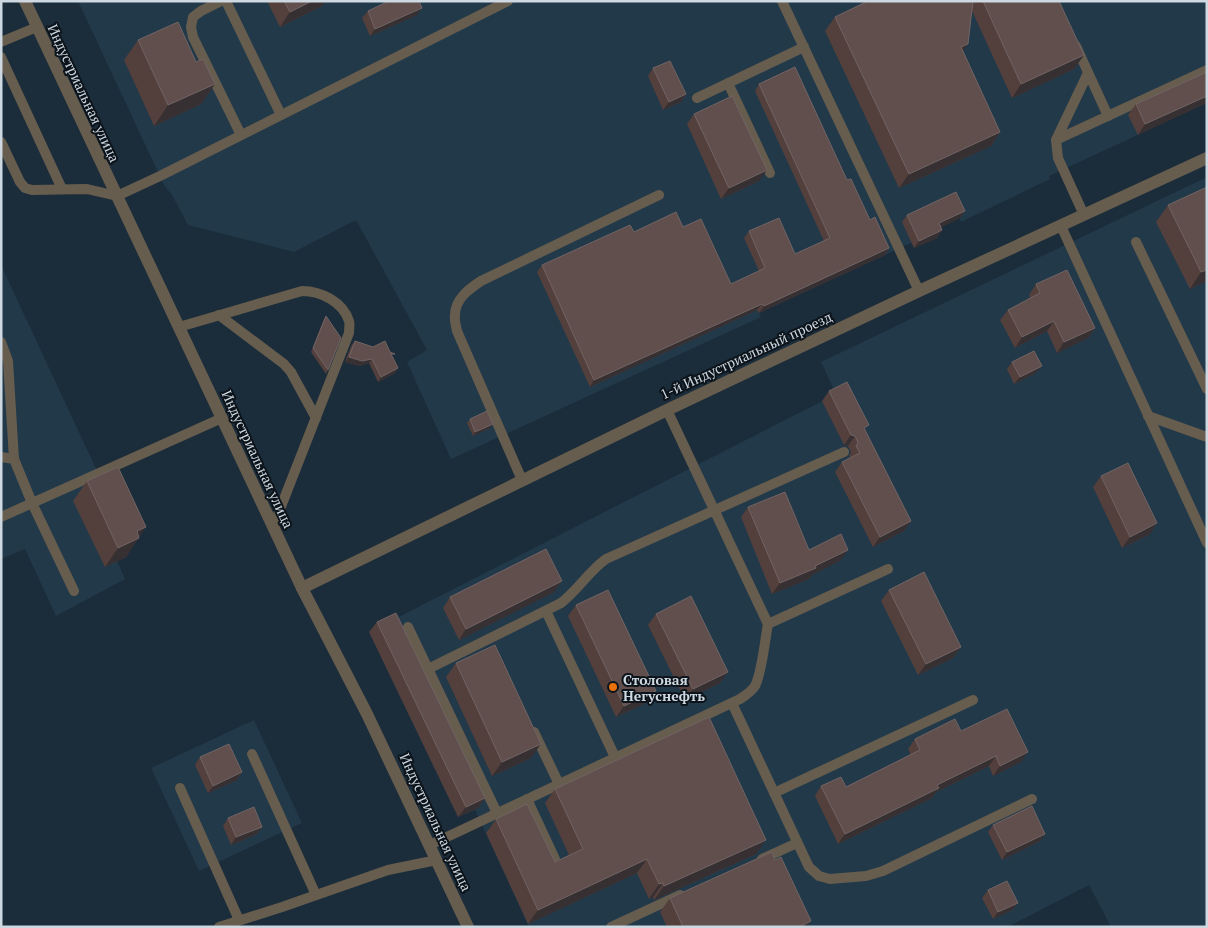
<svg xmlns="http://www.w3.org/2000/svg" width="1208" height="928" font-family="'PT Serif',serif">
	<style>
		.built { fill: #22394a }
		.lines { fill: none; stroke-linecap: round; stroke-linejoin: round }
		.lane { stroke: #665d4e; stroke-width: 10 }
		.street { stroke: #665d4e; stroke-width: 12 }
		.wall { fill: #533f3b }
		.shaded-wall { fill: #373033 }
		.building { fill: #604f4d; stroke: #716464 }
		.food-dot { fill: #e8710a; stroke: #0c131a; stroke-width: 2 }
		.labels { text-anchor: middle; dominant-baseline: central; stroke-width: 4; stroke-linejoin: round; paint-order: stroke }
		.street-label { font-size: 14px; fill: #cdd8e1; stroke: #0c131a }
		.poi-label { font-size: 14px; font-weight: bold; fill: #cdd8e1; stroke: #0c131a; text-anchor: start }
	</style>
	<rect width="100%" height="100%" fill="#1b2c3a"/>
	<g class="built">
		<polygon points="78,1 1207,1 1207,103 1049,176 1050,179 961,222 959,218 934,230 937,237 914,248 911,243 759,313 761,317 451,459 407,362 427,350 356,220 294,252 188,225 172,195 164,185"/>
		<polygon points="1207,177 1207,927 1111,927 1089,885 1008,927 529,927 475,810 458,817 369,632 836,394 821,362"/>
		<polygon points="1,265 98,473 126,557 117,561 125,579 56,616 25,549 1,559"/>
		<polygon points="254,720 302,823 199,871 151,768"/>
	</g>
	<g class="lines">
		<g class="lane">
			<polyline points="221,1 201,11 193,17 191,27 193,37 241,135"/>
			<polyline points="226,1 281,115"/>
			<polyline points="782,1 919,291"/>
			<polyline points="1,42 37,27"/>
			<polyline points="1076,46 1108,116"/>
			<polyline points="1,57 62,189"/>
			<polyline points="728,83 770,173"/>
			<polyline points="697,98 804,47"/>
			<polyline points="1056,140 1088,73"/>
			<polyline points="1,142 20,182 25,188 32,190 87,189 117,196 160,176 508,1"/>
			<polyline points="1084,215 1058,158 1056,140 1207,70"/>
			<polyline points="1061,226 1207,543"/>
			<polyline points="1136,242 1207,389"/>
			<polyline points="219,315 284,364 291,372 316,418"/>
			<path d="M179,327l123,-36c19,0 41,11 47,30 1,3 0,8 0,12l-76,194"/>
			<polyline points="1,342 8,361 14,459 32,503 74,591"/>
			<polyline points="667,410 768,624 888,569"/>
			<polyline points="1148,416 1207,437"/>
			<polyline points="1,457 14,459"/>
			<path d="M522,480l-65,-149c-1,-5 -3,-11 -2,-16 0,-16 14,-26 26,-34l178,-86"/>
			<polyline points="1,517 222,418"/>
			<polyline points="546,611 615,757"/>
			<polyline points="408,627 497,813"/>
			<path d="M428,669l133,-66c17,-13 28,-32 45,-44l238,-107"/>
			<polyline points="732,703 809,867 819,876 830,879 866,876 883,871 1032,799"/>
			<polyline points="534,732 559,784"/>
			<polyline points="252,754 316,895"/>
			<polyline points="180,788 239,920"/>
			<polyline points="774,793 973,700"/>
			<polyline points="527,799 555,859"/>
			<path d="M430,845l310,-146c6,-4 11,-7 15,-13 7,-13 10,-47 13,-62"/>
			<polyline points="762,859 797,843"/>
			<polyline points="219,927 282,907 388,870 437,860"/>
			<polyline points="611,927 680,895"/>
		</g>
		<g class="street">
			<polyline points="25,1 302,588 367,714 468,927"/>
			<polyline points="302,588 667,410 919,291 1207,158"/>
		</g>
	</g>
	<g class="wall">
		<polygon points="267,1 325,1 322,6 280,27"/>
		<polygon points="866,1 1059,1 1084,55 1074,69 1012,98 972,11 963,51 1000,132 991,146 899,188 825,31 835,17 866,2"/>
		<polygon points="368,11 417,15 370,36 362,18"/>
		<polygon points="138,40 196,62 215,84 201,104 154,126 124,60"/>
		<polygon points="653,68 686,94 681,102 663,110 648,76"/>
		<polygon points="1207,72 1138,135 1128,115 1136,104"/>
		<polygon points="759,84 847,180 870,220 889,248 885,255 759,313 757,310 590,387 537,272 542,265 634,232 683,227 731,284 759,271 744,238 749,231 795,254 824,241 755,91"/>
		<polygon points="694,114 759,181 721,199 687,124"/>
		<polygon points="1168,205 1207,281 1190,289 1156,222"/>
		<polygon points="965,211 960,218 941,227 942,230 937,238 914,248 902,222 907,215"/>
		<polygon points="1036,284 1095,328 1088,338 1057,353 1047,331 1015,348 1000,320 1008,310 1030,298 1029,295"/>
		<polygon points="326,316 328,370 326,374 311,352 324,319"/>
		<polygon points="355,341 393,357 398,368 395,373 378,382 369,363 359,366 345,362 351,346"/>
		<polygon points="1012,362 1036,373 1014,384 1007,369"/>
		<polygon points="829,391 865,431 911,521 904,531 873,547 835,472 842,462 850,458 849,456 851,453 850,450 848,446 844,445 822,401"/>
		<polygon points="470,419 490,428 473,436 467,423"/>
		<polygon points="1101,476 1150,534 1122,548 1093,487"/>
		<polygon points="87,481 139,537 126,557 105,567 73,501"/>
		<polygon points="748,507 809,550 841,560 812,575 809,579 772,594 741,517"/>
		<polygon points="889,590 961,647 953,658 918,675 881,601"/>
		<polygon points="554,592 459,640 443,608 450,597"/>
		<polygon points="576,605 656,691 648,702 616,717 568,616"/>
		<polygon points="656,614 720,683 685,700 648,625"/>
		<polygon points="377,622 485,798 478,808 458,817 369,632"/>
		<polygon points="456,663 531,758 492,776 446,677"/>
		<polygon points="961,731 1021,762 993,776 989,766 936,792 932,798 838,844 815,796 821,786 846,787 911,755 908,749 915,739"/>
		<polygon points="200,757 242,772 237,780 208,793 195,765"/>
		<polygon points="555,789 756,854 654,900 653,897 649,899 637,873 528,924 486,833 496,819 555,862 569,855 545,803"/>
		<polygon points="228,818 262,827 257,834 231,845 223,826"/>
		<polygon points="993,825 1045,834 1040,841 1002,860 988,832"/>
		<polygon points="988,890 1018,903 1012,910 993,919 982,898"/>
		<polygon points="670,898 807,927 667,927 660,912"/>
	</g>
	<g class="shaded-wall">
		<polygon points="312,1 325,1 322,6 280,27 290,12"/>
		<polygon points="422,8 417,15 370,36 375,29"/>
		<polygon points="968,44 958,58 961,47"/>
		<polygon points="1084,55 1074,69 1012,98 1021,84"/>
		<polygon points="215,84 201,104 154,126 168,105"/>
		<polygon points="686,94 681,102 663,110 669,102"/>
		<polygon points="1207,96 1207,103 1138,135 1145,124"/>
		<polygon points="1000,132 991,146 899,188 909,174"/>
		<polygon points="767,170 759,181 721,199 729,188"/>
		<polygon points="965,211 960,218 934,230 939,223"/>
		<polygon points="942,230 937,238 914,248 919,241"/>
		<polygon points="889,248 885,255 759,313 764,306"/>
		<polygon points="1207,270 1207,281 1190,289 1201,272"/>
		<polygon points="762,304 757,310 590,387 594,380"/>
		<polygon points="1054,321 1047,331 1015,348 1022,337"/>
		<polygon points="1095,328 1088,338 1057,353 1064,342"/>
		<polygon points="349,357 372,359 369,363 359,366 345,362"/>
		<polygon points="1042,366 1036,373 1014,384 1020,377"/>
		<polygon points="398,368 395,373 378,382 381,377"/>
		<polygon points="493,424 490,428 473,436 475,432"/>
		<polygon points="851,435 855,436 848,446 844,445"/>
		<polygon points="911,521 904,531 873,547 880,537"/>
		<polygon points="1157,523 1150,534 1122,548 1130,537"/>
		<polygon points="146,527 126,557 105,567 118,548 137,531"/>
		<polygon points="848,550 841,560 812,575 809,579 772,594 780,583"/>
		<polygon points="562,581 554,592 459,640 466,629"/>
		<polygon points="961,647 953,658 918,675 926,664"/>
		<polygon points="728,672 720,683 685,700 693,689"/>
		<polygon points="656,691 648,702 616,717 624,706"/>
		<polygon points="541,744 531,758 492,776 502,762"/>
		<polygon points="1028,752 1021,762 993,776 1000,766"/>
		<polygon points="996,756 989,766 936,792 932,798 838,844 845,834 937,785"/>
		<polygon points="242,772 237,780 208,793 213,786"/>
		<polygon points="485,798 478,808 458,817 466,807"/>
		<polygon points="262,827 257,834 231,845 236,837"/>
		<polygon points="1045,834 1040,841 1002,860 1007,852"/>
		<polygon points="766,840 756,854 654,900 664,886"/>
		<polygon points="647,859 637,873 528,924 538,910"/>
		<polygon points="663,883 653,897 649,899 659,884"/>
		<polygon points="1018,903 1012,910 993,919 998,912"/>
		<polygon points="811,921 807,927 799,927"/>
	</g>
	<g class="building">
		<polygon points="284,1 312,1 290,12"/>
		<polygon points="389,1 419,1 422,8 375,29 368,11"/>
		<polygon points="868,1 973,1 968,44 961,47 1000,132 909,174 835,17"/>
		<polygon points="983,1 1059,1 1084,55 1021,84"/>
		<polygon points="178,22 196,62 203,59 215,84 168,105 138,40"/>
		<polygon points="670,61 686,94 669,102 653,68"/>
		<polygon points="795,67 847,180 851,179 870,220 875,217 889,248 764,306 762,304 594,380 542,265 630,225 634,232 676,212 683,227 701,219 731,284 765,268 749,231 779,218 795,254 830,238 759,84"/>
		<polygon points="1207,72 1207,96 1145,124 1136,104"/>
		<polygon points="732,96 767,170 729,188 694,114"/>
		<polygon points="1207,187 1207,270 1201,272 1168,205"/>
		<polygon points="956,192 965,211 939,223 942,230 919,241 907,215"/>
		<polygon points="1067,270 1095,328 1064,342 1054,321 1022,337 1008,310 1040,293 1036,284"/>
		<polygon points="326,316 341,338 328,370 313,348"/>
		<polygon points="355,341 373,347 385,341 390,352 395,354 391,354 398,368 381,377 372,359 362,361 349,357"/>
		<polygon points="1034,351 1042,366 1020,377 1012,362"/>
		<polygon points="847,382 869,425 864,428 911,521 880,537 842,462 860,453 856,446 858,443 857,440 855,436 851,435 829,391"/>
		<polygon points="487,411 493,424 475,432 470,419"/>
		<polygon points="1128,463 1157,523 1130,537 1101,476"/>
		<polygon points="118,467 146,527 137,531 139,538 118,548 87,481"/>
		<polygon points="785,492 809,550 841,534 848,550 815,566 816,568 780,583 748,507"/>
		<polygon points="546,549 562,581 466,629 450,597"/>
		<polygon points="924,572 961,647 926,664 889,590"/>
		<polygon points="608,590 656,691 624,706 576,605"/>
		<polygon points="691,596 728,672 693,689 656,614"/>
		<polygon points="396,613 485,798 466,807 377,622"/>
		<polygon points="495,645 541,744 502,762 456,663"/>
		<polygon points="1007,709 1028,752 1000,766 996,756 937,785 939,788 845,834 821,786 841,777 846,787 920,750 915,739 955,719 961,731"/>
		<polygon points="709,717 766,840 664,886 663,883 659,884 647,859 538,910 496,819 527,804 555,862 583,849 555,789"/>
		<polygon points="229,744 242,772 213,786 200,757"/>
		<polygon points="1032,806 1045,834 1007,852 993,825"/>
		<polygon points="254,807 262,827 236,837 228,818"/>
		<polygon points="772,852 775,860 781,857 811,921 799,927 683,927 670,898"/>
		<polygon points="1007,881 1018,903 998,912 988,890"/>
	</g>
	<circle class="food-dot" cx="613" cy="687" r="5"/>
	<g class="labels">
		<g class="street-label">
			<text transform="translate(84 93) rotate(65)">Индустриальная улица</text>
			<text transform="translate(746 355) rotate(-25)">1-й Индустриальный проезд</text>
			<text transform="translate(258 459) rotate(65)">Индустриальная улица</text>
			<text transform="translate(436 822) rotate(65)">Индустриальная улица</text>
		</g>
		<g class="poi-label">
			<text x="623" y="679">Столовая<tspan x="623" dy="16">Негуснефть</tspan></text>
		</g>
	</g>
	<rect width="1208" height="928" fill="none" stroke="#cdd8e1" stroke-width="5"/>
</svg>
